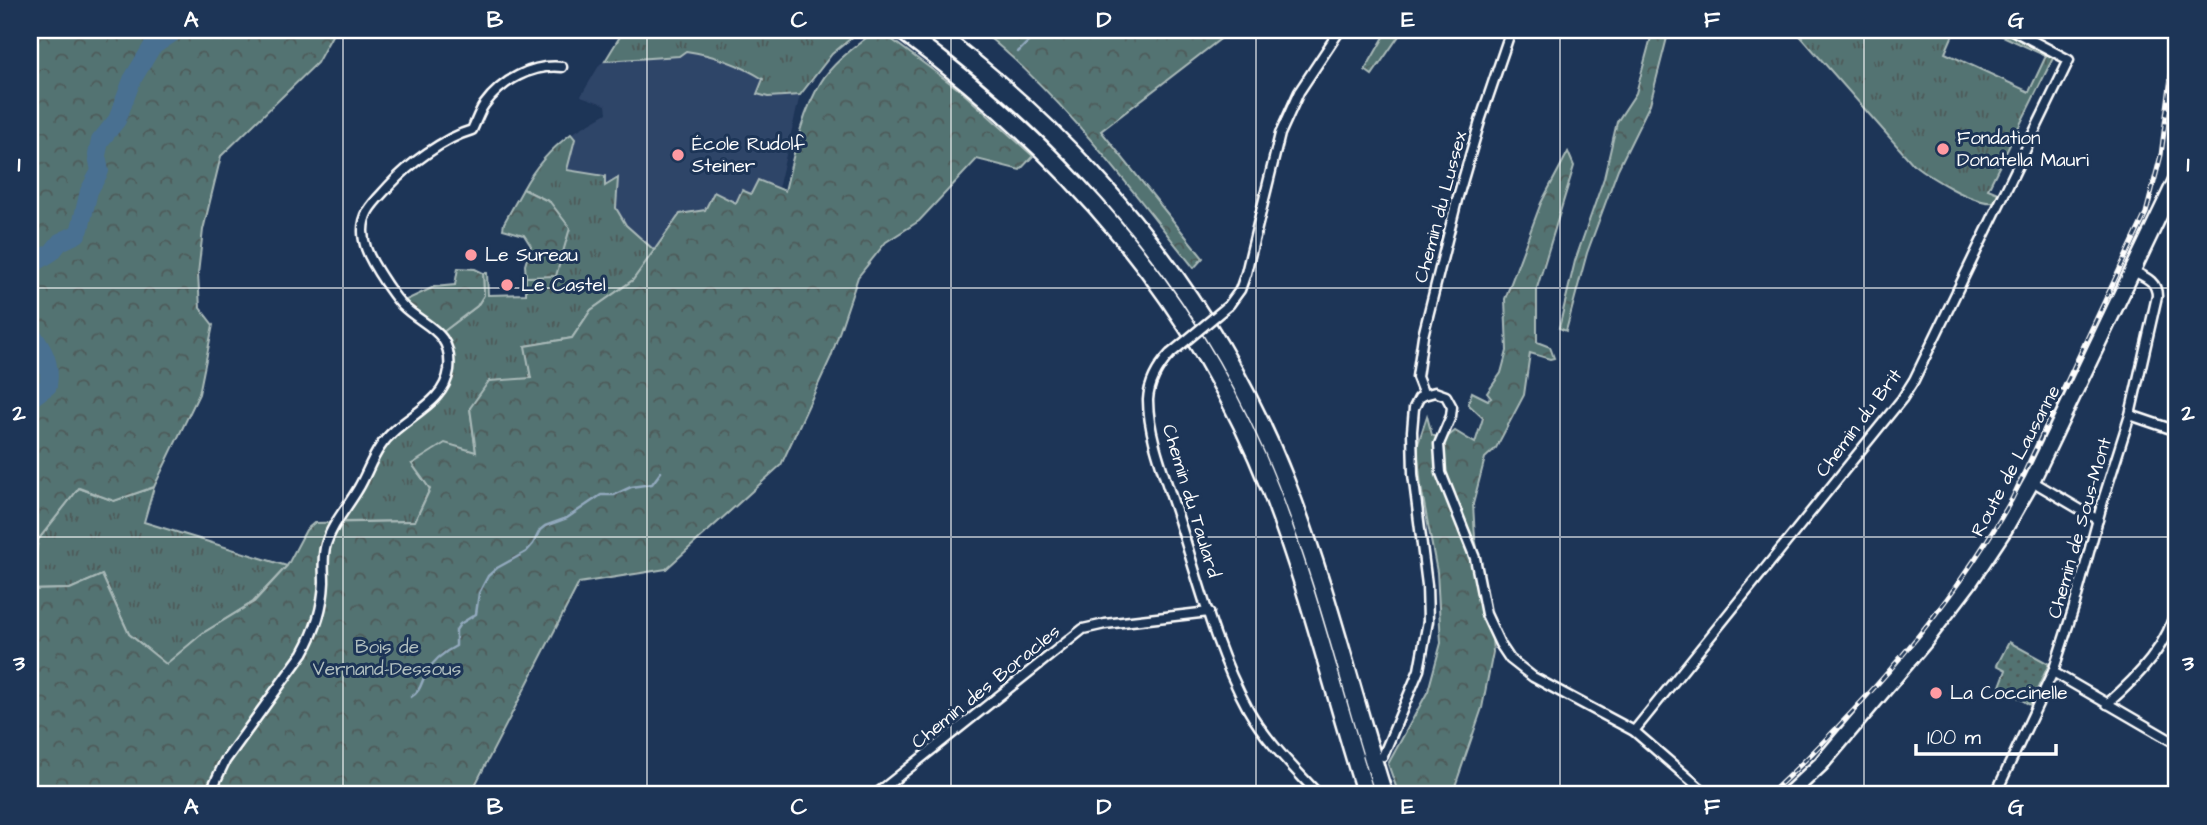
<svg xmlns="http://www.w3.org/2000/svg" width="2207" height="825" font-family="'Architects Daughter',sans-serif">
	<style>
		.built { fill: #2f4468 }
		.grass { fill: url(#grass-tufts); stroke: #a9b9b8; stroke-width: 2 }
		.forest { fill: url(#forest-crowns); stroke: #a9b9b8; stroke-width: 2 }
		.garden { fill: url(#garden-dots); stroke: #a9b9b8; stroke-width: 2 }
		.lines { fill: none; stroke-linecap: round; stroke-linejoin: round }
		.stream { stroke: #92a9bd; stroke-width: 2.5 }
		.river { stroke: #496f91; stroke-width: 18 }
		.street-casing { stroke: #fff; stroke-width: 13 }
		.primary-casing { stroke: #fff; stroke-width: 19 }
		.highway-casing { stroke: #fff; stroke-width: 21 }
		.street { stroke: #1d3557; stroke-width: 8 }
		.primary { stroke: #1d3557; stroke-width: 14 }
		.highway { stroke: #1d3557; stroke-width: 16 }
		.rail-casing { stroke: #fff; stroke-width: 5 }
		.rail { stroke: #1d3557; stroke-width: 2.5; stroke-dasharray: 8; stroke-linecap: butt }
		.street-bridge-casing { stroke: #fff; stroke-width: 13; stroke-linecap: butt }
		.street-bridge { stroke: #1d3557; stroke-width: 8 }
		.grid { fill: none; stroke: #fff; stroke-width: 2; stroke-opacity: 0.55 }
		.poi-dot { fill: #ff9aa2; stroke: #1d3557; stroke-width: 2.5 }
		.labels { text-anchor: middle; dominant-baseline: central; stroke-width: 6; stroke-linejoin: round; paint-order: stroke }
		.poi-label { font-size: 19px; fill: #fff; stroke: #1d3557; text-anchor: start }
		.street-label { font-size: 19px; fill: #fff; stroke: #1d3557 }
		.park-label { font-size: 19px; fill: #b2c0c0; stroke: #1d3557 }
		.neatline { fill: none; stroke: #fff; stroke-width: 2.5 }
		.grid-label { font-size: 23px; text-anchor: middle; font-weight: bold; fill: #fff }
	</style>
	<defs>
		<pattern id="grass-tufts" width="24" height="20" patternUnits="userSpaceOnUse" patternTransform="scale(1.75)"><rect width="24" height="20" fill="#537372"/><path d="M3 7l-1-3M5 7V3M7 7l1-3M15 17l-1-3M17 17v-4M19 17l1-3" fill="none" stroke="#4e5a59"/></pattern>
		<pattern id="forest-crowns" width="20" height="18" patternUnits="userSpaceOnUse" patternTransform="scale(1.75)"><rect width="20" height="18" fill="#537372"/><path d="M2 6a3 3 0 1 1 6 0M12 15a3 3 0 1 1 6 0" fill="none" stroke="#4e5a59"/></pattern>
		<pattern id="garden-dots" width="8" height="8" patternUnits="userSpaceOnUse" patternTransform="scale(1.75)"><rect width="8" height="8" fill="#537372"/><path d="M2 2h.1M6 6h.1" fill="none" stroke="#4e5a59" stroke-width="1.8" stroke-linecap="round"/></pattern>
	</defs>
	<rect width="100%" height="100%" fill="#1d3557"/>
	<filter id="ink" filterUnits="userSpaceOnUse"><feTurbulence type="fractalNoise" baseFrequency=".0143" numOctaves="2"/><feDisplacementMap in="SourceGraphic" scale="14" xChannelSelector="R" yChannelSelector="G"/><feConvolveMatrix kernelMatrix="1 2 1 2 8 2 1 2 1" color-interpolation-filters="sRGB"/></filter>
	<g filter="url(#ink)">
		<polygon class="built" points="686,51 703,54 744,67 763,79 757,94 768,97 800,95 778,189 758,180 751,195 736,203 680,215 655,251 626,225 616,208 617,179 604,186 567,171 574,139 571,134 607,113 606,105 581,96 600,64 605,61 679,56"/>
		<g class="grass">
			<path d="M624,30h237l-29,24 -32,41 -32,2 -11,-3 6,-15c-24,-15 -49,-24 -77,-28l-7,5 -74,5z"/>
			<path d="M1795,30h160l-10,23 84,39 17,-36 -56,-26h19l48,20 -69,139 10,4 -4,9c-20,3 -64,-25 -81,-38z"/>
			<path d="M571,134l4,5 -8,31 38,6v10l13,-8 -2,30 10,17 29,26 -22,29 -42,30 -19,28 -46,8 5,32 -61,30 6,44 -64,12 18,25 -15,32 -74,1c9,-16 20,-31 28,-46 7,-13 13,-26 22,-38 5,-7 13,-11 20,-17 36,-27 54,-42 32,-89l34,-26 7,-11 -1,-22h4l1,22 38,-1v-17l30,-2 -6,-73 -27,-13c11,-21 28,-40 48,-55z"/>
			<polygon points="154,487 144,522 287,566 253,602 203,633 166,665 129,634 102,575 70,589 30,590 38,540 79,488 114,501"/>
		</g>
		<g class="forest">
			<polygon points="30,30 335,30 317,63 221,156 203,230 198,274 200,308 213,325 199,394 154,487 114,501 79,488 38,540 30,582"/>
			<path d="M876,30h3l82,61 72,65 -13,14 -43,-11 -58,62 -33,21 -28,35 -27,80 -50,108 -115,104 -87,14 -109,212h-440v-205l40,-1 32,-14 27,59 37,30 37,-31 51,-31 33,-36 19,-36 8,-7 101,-2 15,-32 -18,-25 33,-21 31,9 -6,-44 19,-27 42,-3 -6,-32 47,-8 19,-28 42,-30 47,-66 25,-4 9,-18 22,11 6,-13 9,4 7,-14 27,11c9,-37 16,-76 36,-109 13,-21 37,-37 55,-52z"/>
			<path d="M980,30h252l-131,101 102,127 -9,10c-65,-81 -132,-173 -214,-238z"/>
			<polygon points="1388,30 1403,30 1372,75 1365,70"/>
			<polygon points="1653,30 1669,30 1650,104 1618,169 1587,253 1566,331 1559,328 1575,261 1604,178 1617,122 1636,93"/>
			<polygon points="1568,152 1574,166 1537,288 1537,342 1550,347 1554,358 1550,359 1530,353 1524,395 1496,448 1485,458 1473,504 1475,538 1490,609 1493,652 1482,708 1452,795 1399,795 1388,764 1428,691 1441,643 1437,572 1421,487 1417,447 1427,416 1432,435 1443,440 1455,431 1475,443 1483,418 1468,404 1472,392 1488,400 1491,398 1487,393 1501,373 1507,351 1505,299 1541,203"/>
			<polygon points="523,189 550,202 570,228 556,276 526,277 525,265 531,246 524,235 503,229 504,223"/>
			<path d="M458,268l17,1 8,4 1,22 -7,11 -34,26c-12,-12 -27,-20 -39,-31l30,-14 21,-2z"/>
		</g>
		<polygon class="garden" points="2009,642 2049,664 2030,705 2000,686 2006,670 1997,665"/>
		<g class="lines">
			<g class="stream">
				<polyline points="1018,52 1040,30"/>
				<path d="M411,697c10,-6 10,-14 15,-24 7,-12 18,-21 30,-27v-16l4,-6 16,-10 3,-21 9,-17 9,-8 29,-16 7,-8 7,-14 5,-4 22,-8 34,-23h13l17,-8 21,-3 9,-12"/>
			</g>
			<g class="river">
				<polyline points="30,268 38,261 52,252 60,242 77,234 80,229 89,191 100,171 97,155 100,141 117,120 132,80 152,47 177,30"/>
				<path d="M30,331c13,18 22,32 18,55l-18,13"/>
			</g>
			<g class="street-casing">
				<g id="street">
					<polyline points="1229,305 1240,290 1246,273 1280,134 1299,92 1340,30"/>
					<path d="M1170,354c-12,13 -21,28 -22,46 0,36 18,79 29,114 21,65 38,135 71,195 18,32 46,59 71,86"/>
					<polyline points="1424,395 1417,377 1423,336 1457,200 1481,118 1511,30"/>
					<polyline points="2130,415 2177,431"/>
					<polyline points="2032,481 2098,520"/>
					<polyline points="2053,672 2177,744"/>
					<path d="M2107,704c31,-27 62,-59 70,-100"/>
					<polyline points="1634,731 1902,399 1914,380 2069,60 2012,30"/>
					<polyline points="1383,756 1419,670 1428,621 1427,585 1413,474 1412,431 1414,408 1419,398 1424,395 1435,392 1446,396 1452,407 1451,416 1439,444 1441,473 1475,558 1486,614 1500,644 1510,659 1533,677 1634,731 1708,795"/>
					<path d="M209,795l16,-34 78,-108c13,-23 20,-46 21,-71 0,-12 -2,-26 2,-38 6,-20 21,-36 32,-55 8,-13 13,-29 22,-42 20,-31 64,-40 69,-77 4,-40 -25,-43 -47,-65 -6,-6 -11,-14 -16,-21 -14,-21 -32,-47 -18,-73 5,-9 14,-17 21,-25 19,-21 55,-48 83,-56 4,-8 7,-18 12,-25 18,-25 48,-41 78,-38"/>
					<polyline points="875,795 1083,629 1105,624 1209,612"/>
					<path d="M1995,795l58,-123 21,-65 30,-110 26,-82 27,-119c0,-15 -12,-19 -24,-25"/>
				</g>
			</g>
			<g class="primary-casing">
				<polyline id="primary" points="1788,795 1821,764 1925,641 1969,583 2004,530 2032,481 2177,178"/>
			</g>
			<g class="highway-casing">
				<g id="highway">
					<path d="M901,30c166,123 294,267 370,461 38,99 63,203 95,304"/>
					<path d="M932,30c158,119 281,267 354,452 40,102 65,209 98,313"/>
				</g>
			</g>
			<use href="#street" class="street"/>
			<use href="#primary" class="primary"/>
			<use href="#highway" class="highway"/>
			<g class="rail-casing">
				<path id="rail" d="M1769,795c94,-89 179,-183 243,-296l134,-286 15,-58 16,-125"/>
			</g>
			<use href="#rail" class="rail"/>
			<g class="street-bridge-casing">
				<polyline id="street-bridge" points="1170,354 1229,305"/>
			</g>
			<use href="#street-bridge" class="street-bridge"/>
		</g>
	</g>
	<path class="grid" d="M343,30v765M647,30v765M951,30v765M1256,30v765M1560,30v765M1864,30v765M30,288h2147M30,537h2147"/>
	<g class="poi-dot">
		<circle cx="1943" cy="149" r="7"/>
		<circle cx="678" cy="155" r="7"/>
		<circle cx="471" cy="255" r="7"/>
		<circle cx="507" cy="285" r="7"/>
		<circle cx="1936" cy="693" r="7"/>
	</g>
	<g class="labels">
		<g class="poi-label">
			<text x="1957" y="138">Fondation<tspan x="1957" dy="22">Donatella Mauri</tspan></text>
			<text x="692" y="144">École Rudolf<tspan x="692" dy="22">Steiner</tspan></text>
			<text x="485" y="255">Le Sureau</text>
			<text x="521" y="285">Le Castel</text>
			<text x="1950" y="693">La Coccinelle</text>
		</g>
		<g class="street-label">
			<text transform="translate(1441 207) rotate(-75)">Chemin du Lussex</text>
			<text transform="translate(1859 423) rotate(-53)">Chemin du Brit</text>
			<text transform="translate(2016 461) rotate(-62)">Route de Lausanne</text>
			<text transform="translate(1191 501) rotate(73)">Chemin du Taulard</text>
			<text transform="translate(2080 528) rotate(-74)">Chemin de Sous-Mont</text>
			<text transform="translate(986 687) rotate(-39)">Chemin des Boracles</text>
		</g>
		<g class="park-label">
			<text x="387" y="647">Bois de<tspan x="387" dy="22">Vernand-Dessous</tspan></text>
		</g>
	</g>
	<rect width="2207" height="825" fill="none" stroke="#1d3557" stroke-width="77"/>
	<path d="M1916 744v10h140v-10" fill="none" stroke="#ffffff" stroke-width="3.5"/>
	<text x="1927" y="744" font-size="21" fill="#ffffff" stroke="#1d3557" stroke-width="5" paint-order="stroke">100 m</text>
	<rect x="38" y="38" width="2130" height="748" class="neatline"/>
	<g class="grid-label">
		<text x="191" y="27">A</text>
		<text x="495" y="27">B</text>
		<text x="799" y="27">C</text>
		<text x="1104" y="27">D</text>
		<text x="1408" y="27">E</text>
		<text x="1712" y="27">F</text>
		<text x="2016" y="27">G</text>
		<text x="19" y="171">1</text>
		<text x="2188" y="171">1</text>
		<text x="19" y="420">2</text>
		<text x="2188" y="420">2</text>
		<text x="19" y="670">3</text>
		<text x="2188" y="670">3</text>
		<text x="191" y="814">A</text>
		<text x="495" y="814">B</text>
		<text x="799" y="814">C</text>
		<text x="1104" y="814">D</text>
		<text x="1408" y="814">E</text>
		<text x="1712" y="814">F</text>
		<text x="2016" y="814">G</text>
	</g>
</svg>
